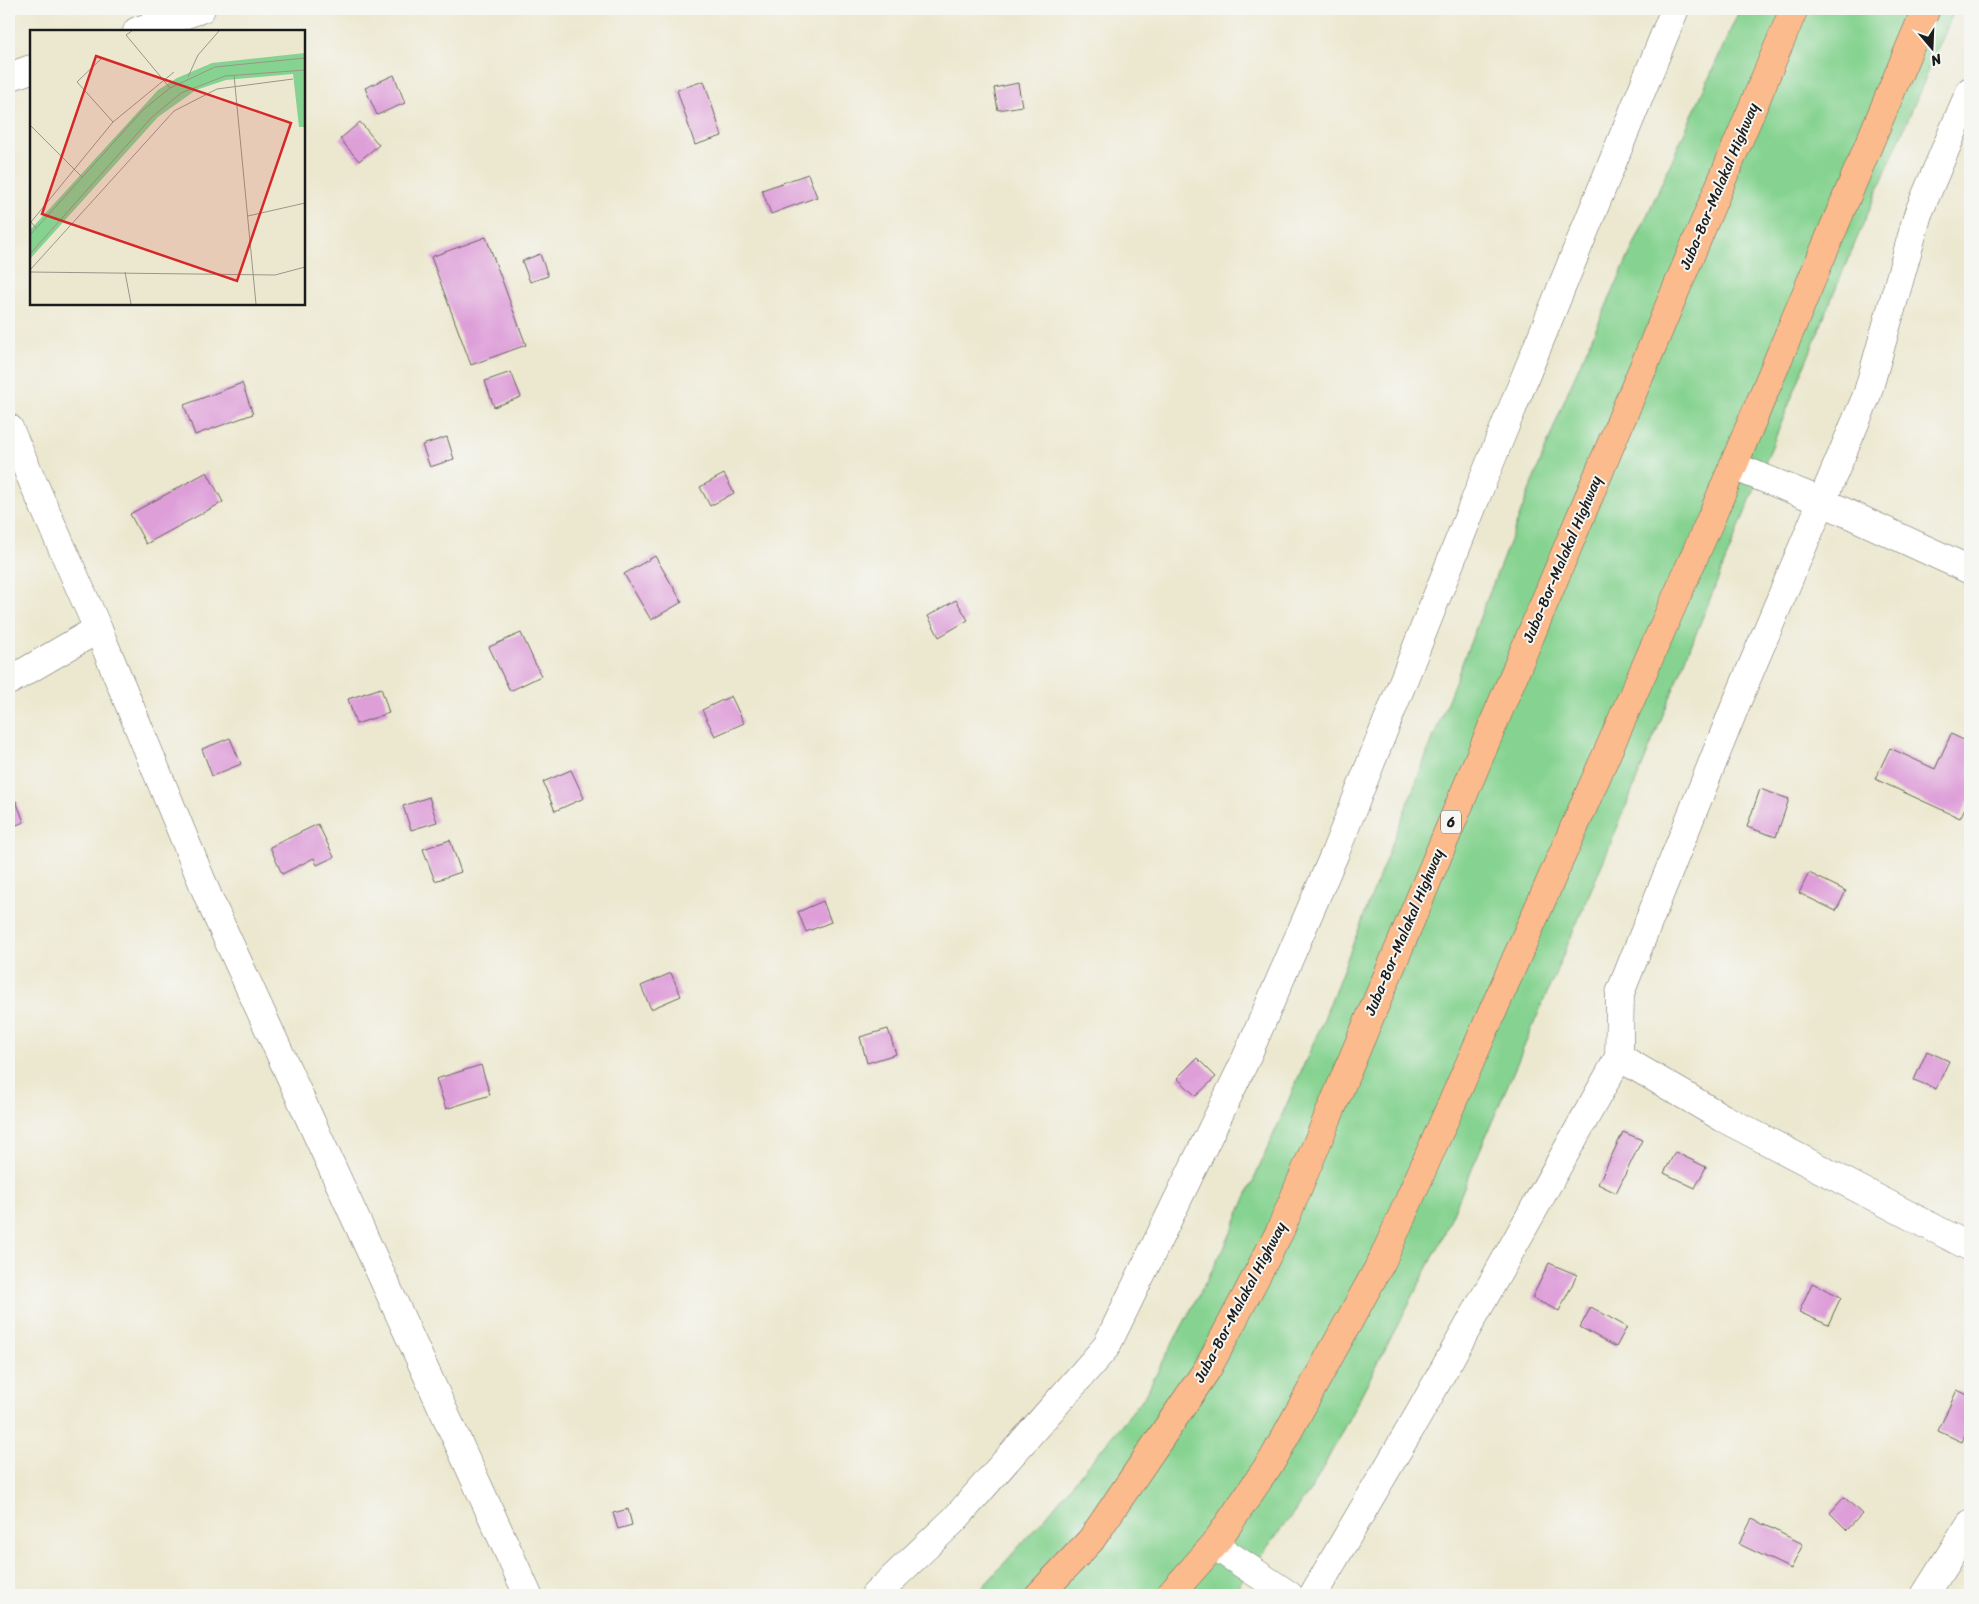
<svg xmlns="http://www.w3.org/2000/svg" width="1979" height="1604" font-family="Sriracha,sans-serif">
	<style>
		.green { fill: #86d391; stroke: #517856 }
		.building { fill: #de9fd9 }
		.lines { fill: none; stroke-linecap: round; stroke-linejoin: round }
		.street-casing { stroke: #65635b; stroke-width: 29 }
		.highway-casing { stroke: #65635b; stroke-width: 29 }
		.street { stroke: #fff; stroke-width: 28 }
		.highway { stroke: #fbbb8d; stroke-width: 28 }
		.labels { text-anchor: middle; dominant-baseline: central; stroke-width: 4; stroke-linejoin: round; paint-order: stroke }
		.shield { fill: #f6f6f2; stroke: #5d5d5c; stroke-width: 1 }
		.shield-label { font-size: 14px; font-weight: bold; fill: #1c1c1c }
		.street-label { font-size: 15px; fill: #1c1c1c; stroke: #f6f6f2 }
		.inset-road { fill: none; stroke: #999688; stroke-width: 1 }
		.view { fill: #d62828; fill-opacity: 0.15; stroke: #d62828; stroke-width: 2.5 }
		.inset-edge { fill: none; stroke: #1c1c1c; stroke-width: 2.5 }
	</style>
	<rect width="100%" height="100%" fill="#f6f6f2"/>
	<filter id="ink" filterUnits="userSpaceOnUse"><feTurbulence type="fractalNoise" baseFrequency=".02" numOctaves="2"/><feDisplacementMap in="SourceGraphic" scale="10" xChannelSelector="R" yChannelSelector="G"/><feConvolveMatrix kernelMatrix="1 2 1 2 8 2 1 2 1" color-interpolation-filters="sRGB"/></filter>
	<filter id="wash" filterUnits="userSpaceOnUse"><feTurbulence type="fractalNoise" baseFrequency=".0096" numOctaves="4" result="noise"/><feDisplacementMap in="SourceGraphic" scale="20" xChannelSelector="R" yChannelSelector="G"/><feGaussianBlur stdDeviation="1.12" result="paint"/><feColorMatrix in="noise" values="0 0 0 0 0 0 0 0 0 0 0 0 0 0 0 0 0 1.4 0 .05"/><feComposite in="paint" operator="in"/></filter>
	<g filter="url(#wash)">
		<rect width="100%" height="100%" fill="#ece8d0"/>
		<polygon class="green" points="1740,9 1955,9 1843,271 1611,843 1439,1246 1313,1487 1231,1595 976,1595 1048,1514 1144,1397 1226,1244 1325,1016 1568,391"/>
		<g id="blocks">
			<g class="building">
				<polygon points="394,75 405,103 377,115 365,88"/>
				<polygon points="704,81 722,136 695,145 677,90"/>
				<polygon points="1018,83 1022,106 998,110 994,88"/>
				<polygon points="360,122 379,145 359,161 340,139"/>
				<polygon points="808,174 817,197 771,214 762,190"/>
				<polygon points="486,237 526,345 471,365 431,257"/>
				<polygon points="540,254 548,276 530,282 522,261"/>
				<polygon points="511,372 521,397 494,407 485,381"/>
				<polygon points="242,383 253,414 195,435 184,405"/>
				<polygon points="447,437 454,459 430,467 422,445"/>
				<polygon points="207,472 223,502 146,544 130,514"/>
				<polygon points="724,474 734,493 710,506 700,487"/>
				<polygon points="655,556 682,602 651,620 624,574"/>
				<polygon points="956,600 968,620 939,637 928,616"/>
				<polygon points="521,633 541,676 510,691 489,647"/>
				<polygon points="381,688 389,713 356,724 348,699"/>
				<polygon points="731,696 744,723 715,736 702,710"/>
				<polygon points="1951,734 1970,743 1970,798 1960,818 1875,779 1890,748 1935,769"/>
				<polygon points="230,738 241,764 212,776 202,749"/>
				<polygon points="571,770 584,798 555,811 543,782"/>
				<polygon points="1760,789 1789,799 1776,837 1747,827"/>
				<polygon points="429,797 437,822 411,830 403,806"/>
				<polygon points="16,801 24,822 9,828 9,804"/>
				<polygon points="318,824 334,857 317,865 314,858 282,874 270,847"/>
				<polygon points="450,840 461,872 435,881 423,849"/>
				<polygon points="1809,873 1846,891 1836,911 1799,893"/>
				<polygon points="823,901 831,922 806,932 798,912"/>
				<polygon points="671,973 681,996 651,1009 641,986"/>
				<polygon points="888,1029 896,1054 867,1063 860,1037"/>
				<polygon points="1927,1051 1949,1061 1936,1089 1914,1080"/>
				<polygon points="1197,1058 1216,1077 1196,1096 1177,1078"/>
				<polygon points="481,1065 490,1095 446,1109 436,1079"/>
				<polygon points="1623,1132 1642,1140 1616,1193 1598,1184"/>
				<polygon points="1675,1152 1706,1167 1695,1188 1664,1173"/>
				<polygon points="1549,1263 1577,1275 1559,1311 1532,1298"/>
				<polygon points="1812,1283 1841,1297 1828,1325 1799,1312"/>
				<polygon points="1591,1307 1627,1327 1616,1347 1580,1327"/>
				<polygon points="1957,1390 1970,1396 1970,1425 1962,1442 1938,1431"/>
				<polygon points="1844,1497 1862,1514 1847,1530 1830,1513"/>
				<polygon points="628,1509 632,1525 618,1529 613,1513"/>
				<polygon points="1752,1519 1803,1544 1791,1569 1739,1544"/>
			</g>
		</g>
	</g>
	<g filter="url(#ink)">
		<use href="#blocks" fill-opacity="0" stroke="#65635b" stroke-width="1"/>
		<g class="lines">
			<g class="street-casing">
				<g id="street">
					<polyline points="137,31 201,9"/>
					<polyline points="9,77 31,69"/>
					<polyline points="9,428 98,629 210,901 528,1595"/>
					<polyline points="1733,466 1823,502 1970,570"/>
					<polyline points="9,681 98,629"/>
					<polyline points="1619,1057 1723,1118 1970,1247"/>
					<polyline points="1214,1545 1289,1595"/>
					<polyline points="875,1595 955,1519 1106,1347 1244,1063 1335,853 1481,485 1675,9"/>
					<polyline points="1313,1595 1419,1414 1619,1057 1620,993 1736,704 1867,395 1918,214 1970,91"/>
					<polyline points="1925,1595 1970,1524"/>
				</g>
			</g>
			<g class="highway-casing">
				<g id="highway">
					<polyline points="1039,1595 1091,1540 1208,1368 1280,1231 1794,9"/>
					<polyline points="1170,1595 1214,1545 1273,1459 1382,1261 1709,523 1926,9"/>
				</g>
			</g>
			<use href="#street" class="street"/>
			<use href="#highway" class="highway"/>
		</g>
	</g>
	<g class="labels">
		<rect class="shield" x="1441" y="810.5" width="20" height="23" rx="4"/>
		<g class="shield-label">
			<text x="1451" y="822">6</text>
		</g>
		<g class="street-label">
			<text transform="translate(1719 186) rotate(-67)">Juba-Bor-Malakal Highway</text>
			<text transform="translate(1562 559) rotate(-67)">Juba-Bor-Malakal Highway</text>
			<text transform="translate(1404 932) rotate(-67)">Juba-Bor-Malakal Highway</text>
			<text transform="translate(1240 1302) rotate(-62)">Juba-Bor-Malakal Highway</text>
		</g>
	</g>
	<g transform="translate(30 30)">
		<rect width="275" height="275" fill="#ece8d0"/>
		<path d="M275,23v74h-6l-6,-53 -67,6 -30,10 -38,27 -128,142v-29l128,-140 19,-12 35,-15z" fill="#86d391"/>
		<path class="inset-road" d="M102,1l-6,4 44,53M72,28l-25,24 36,40M204,45l22,229M158,47l10,-22 21,-24M0,95l52,52M218,186l57,-13M6,198l-5,-6 82,-100 61,-50M0,205l113,-125 27,-22 45,-21 90,-9M0,224l122,-137 29,-24 44,-17 80,-6M0,240l144,-159 43,-22 76,-10M0,242l245,3 30,-8M95,242l6,32"/>
		<path class="view" d="M66,26l195,67 -54,158 -195,-67z"/>
		<rect width="275" height="275" class="inset-edge"/>
	</g>
	<rect width="1979" height="1604" fill="none" stroke="#f6f6f2" stroke-width="30"/>
	<g transform="translate(1932 48) rotate(161)" stroke="#f6f6f2" stroke-width="4" paint-order="stroke">
	<path d="M0-4L9 19L0 12L-9 19Z" fill="#1c1c1c"/>
	<text y="-8" font-size="14" font-weight="bold" text-anchor="middle" fill="#1c1c1c">N</text>
	</g>
</svg>
